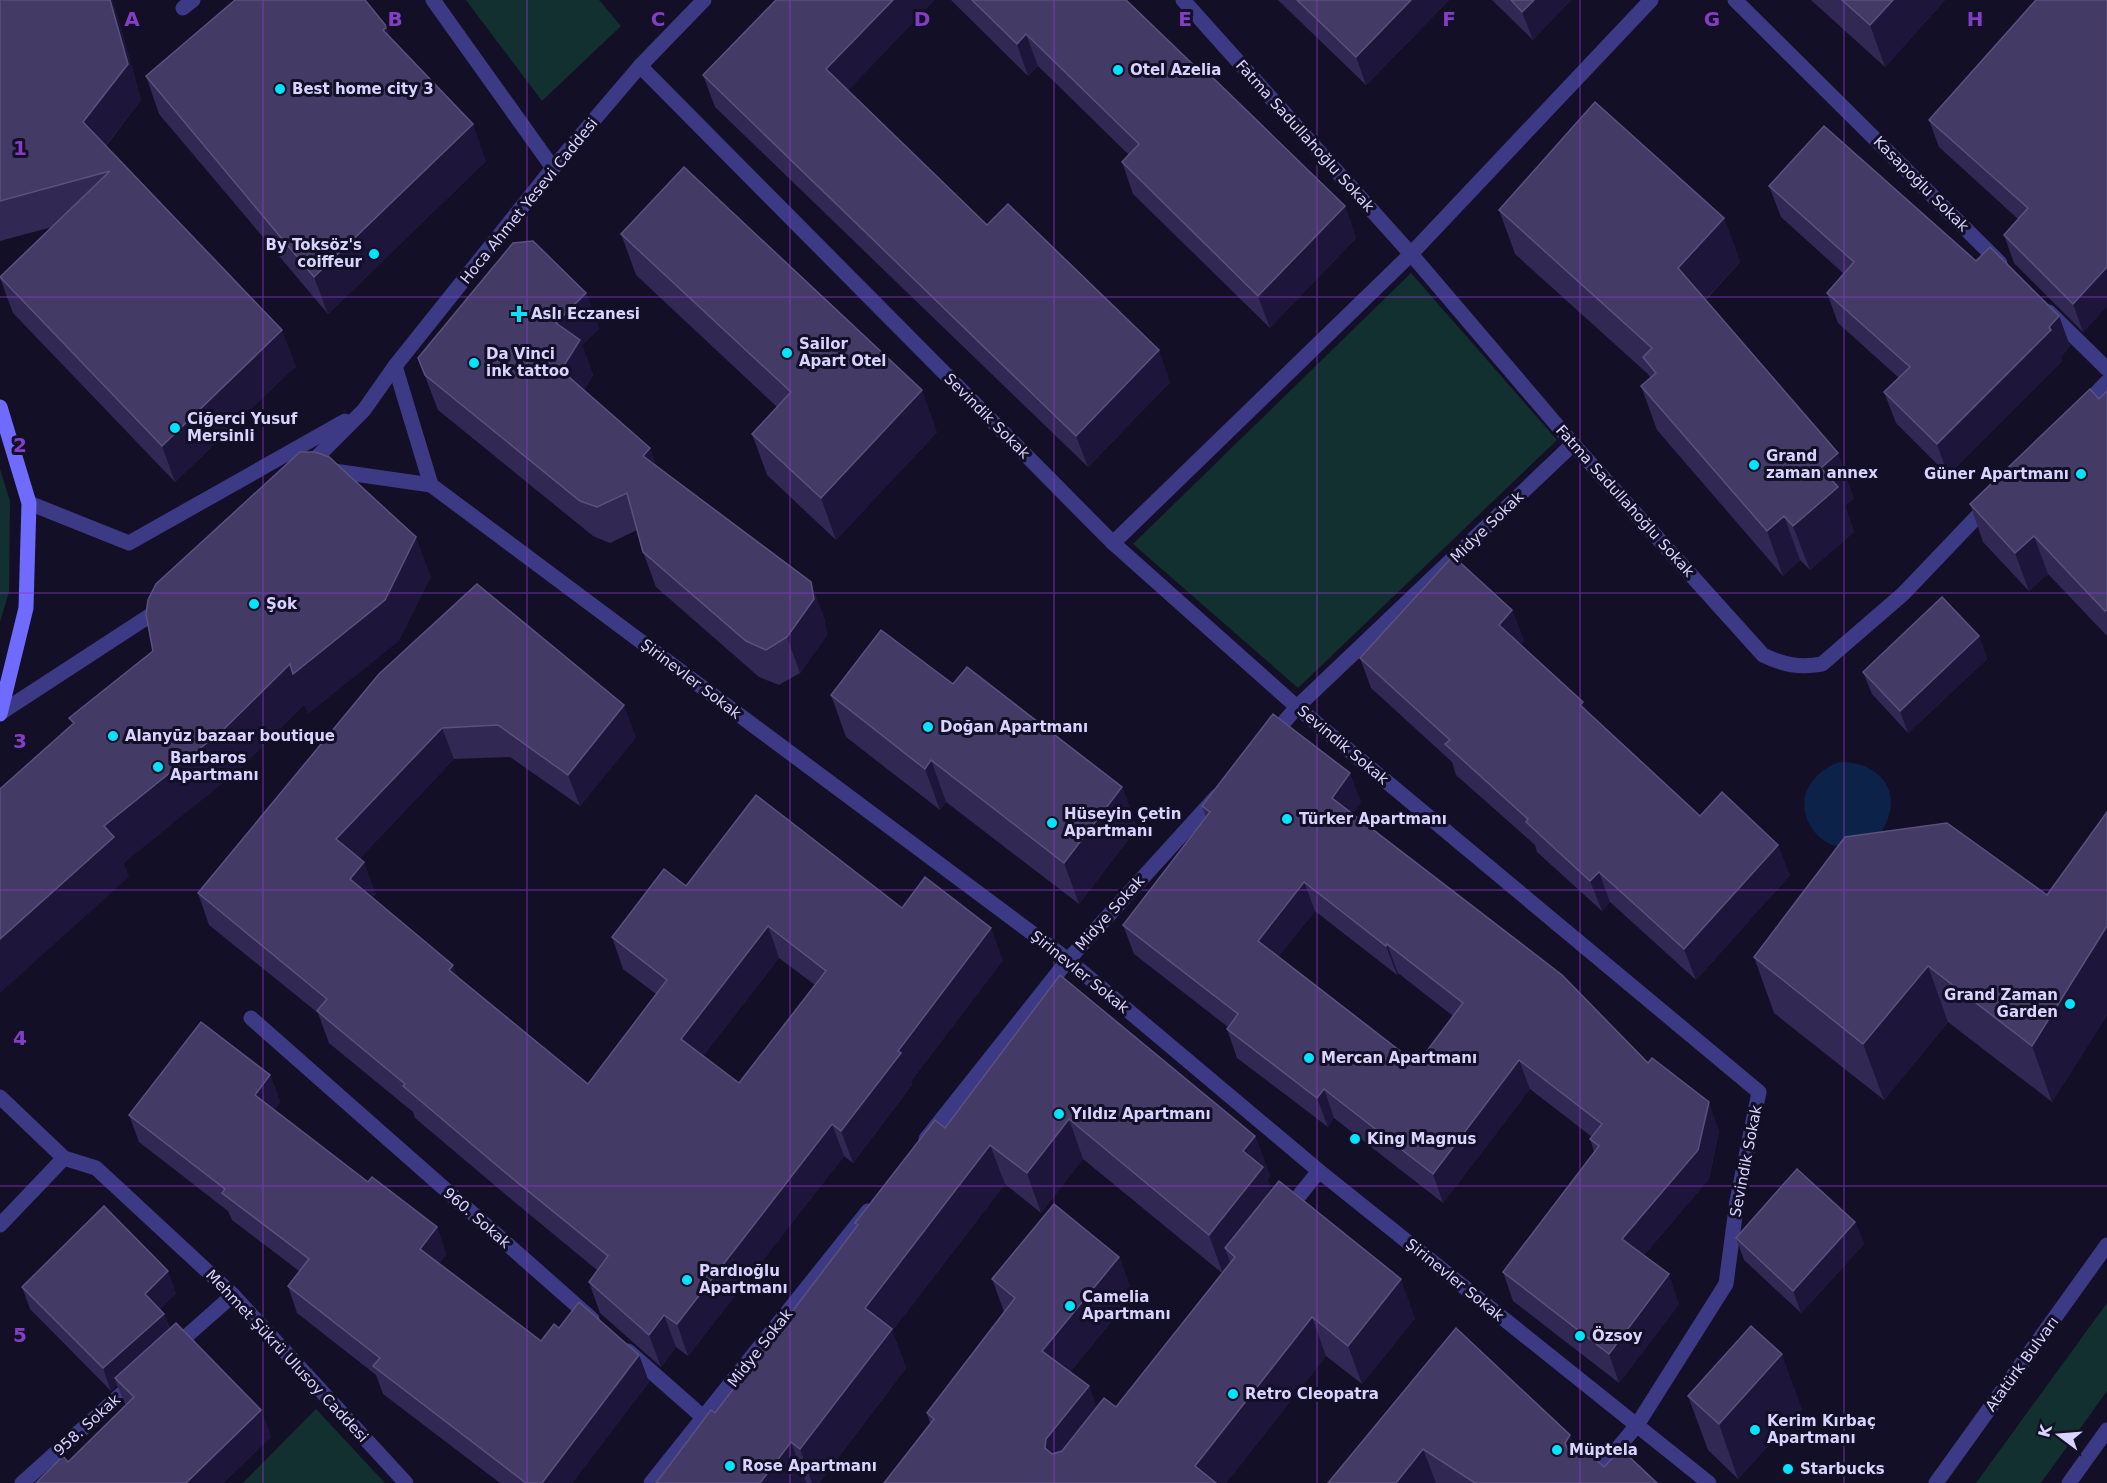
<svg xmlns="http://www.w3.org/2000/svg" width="2107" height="1483" font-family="'DejaVu Sans',sans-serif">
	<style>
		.green { fill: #12302f }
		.water { fill: #0c2248 }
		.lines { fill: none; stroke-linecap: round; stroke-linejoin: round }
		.service { stroke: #3d3a85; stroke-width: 15 }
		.minor { stroke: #3d3a85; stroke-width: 15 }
		.tertiary { stroke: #3d3a85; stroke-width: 15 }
		.secondary { stroke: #6f6bff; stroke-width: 15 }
		.wall { fill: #312854; fill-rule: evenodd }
		.shaded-wall { fill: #1d163a }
		.building { fill: #433a66; stroke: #5a527e; stroke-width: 1.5; fill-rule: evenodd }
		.grid { fill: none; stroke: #843dc5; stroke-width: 1.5; stroke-opacity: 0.55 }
		.poi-dot { fill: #00e5ff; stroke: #130f26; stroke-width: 2 }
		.labels { text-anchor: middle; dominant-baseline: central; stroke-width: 6; stroke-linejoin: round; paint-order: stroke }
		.poi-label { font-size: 15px; font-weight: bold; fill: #d9d4ff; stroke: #130f26; text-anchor: start }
		.street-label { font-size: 15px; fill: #d9d4ff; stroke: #130f26 }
		.grid-label { font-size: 20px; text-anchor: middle; font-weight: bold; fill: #843dc5; stroke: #130f26; stroke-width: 6; stroke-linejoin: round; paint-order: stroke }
	</style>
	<rect width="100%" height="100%" fill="#130f26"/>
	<g class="green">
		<polygon points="466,0 599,0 621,26 542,101"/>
		<polygon points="1411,273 1557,440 1298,688 1133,544"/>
		<polygon points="0,469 10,501 9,592 0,622"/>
		<polygon points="2107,1303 2107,1391 2041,1483 1976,1483"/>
		<polygon points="316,1409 385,1483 243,1483"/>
	</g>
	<path class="water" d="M1839,762c35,-1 64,24 47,61 -2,5 -6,12 -10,15 -7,4 -19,5 -27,7 -16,4 -29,-4 -38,-18 -17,-28 0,-54 28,-65z"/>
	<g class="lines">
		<polyline class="service" points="183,8 193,0"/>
		<g class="minor">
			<polyline points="433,0 553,168"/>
			<path d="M1183,0l228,254 162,190 190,211c20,10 37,13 59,9l81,-70 85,-89"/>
			<polyline points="1735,0 2000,263"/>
			<polyline points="640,66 1113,543 1297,707 1759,1092 1737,1201 1726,1284 1637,1425 1589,1483"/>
			<polyline points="2049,312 2107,369"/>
			<polyline points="395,366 431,485 1068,960 1319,1171 1709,1483"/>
			<polyline points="2082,408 2107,382"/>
			<polyline points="327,470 431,485"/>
			<polyline points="1113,543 1411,254 1651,0"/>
			<polyline points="1272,736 1297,707 1573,444"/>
			<polyline points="251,1018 592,1319"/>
			<polyline points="926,1139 1068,960 1217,796"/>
			<polyline points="1286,1212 1319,1171"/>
			<polyline points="0,1225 64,1158"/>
			<polyline points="172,1349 233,1295"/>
			<polyline points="628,1351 704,1418"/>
			<polyline points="22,1483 136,1381"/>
			<polyline points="651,1483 868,1211"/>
		</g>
		<g class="tertiary">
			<polyline points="307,467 364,410 395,366 553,168 640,66 704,0"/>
			<polyline points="29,503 129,543 345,421"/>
			<polyline points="2,712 163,607"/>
			<polyline points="0,1097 64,1158 96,1168 233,1295 406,1483"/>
			<polyline points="1936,1483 2107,1245"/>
			<polyline points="2069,1483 2107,1430"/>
		</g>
		<polyline class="secondary" points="0,407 29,503 26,608 0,714"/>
	</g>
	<g class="wall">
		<polygon points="0,0 112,0 118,18 141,100 106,146 296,366 175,482 13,313 0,278 52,227 0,241"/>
		<polygon points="951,0 1126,0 1205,76 1345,206 1356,238 1270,328 1133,194 1122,162 1129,155 1038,66 1028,76"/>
		<polygon points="1278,0 1449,0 1366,85"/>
		<polygon points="1492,0 1571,0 1533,40"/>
		<polygon points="1811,0 1945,0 1885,67"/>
		<polygon points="2107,0 2107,306 2083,332 2014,263 2004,235 2018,219 1939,147 1929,120"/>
		<polygon points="392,39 486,161 328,314 159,114 146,76"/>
		<polygon points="703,75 848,90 987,225 1170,382 1088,467 715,107"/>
		<polygon points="1769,186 1976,261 2059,316 2070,346 2061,357 2062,361 1948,475 1896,423 1884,392 1899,378 1838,323 1827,293 1844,274 1781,217"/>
		<polygon points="1499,210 1724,218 1740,262 1706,300 1854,498 1845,506 1854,532 1810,570 1800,560 1783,576 1657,430 1641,386 1650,378 1649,375 1515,254"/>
		<polygon points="621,234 937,432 836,540 767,475 752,434 777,407 636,275"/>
		<polygon points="586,293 599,329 582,345 593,375 584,390 656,466 824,617 827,635 800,673 779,685 759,677 656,587 643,552 637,530 610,543 593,536 438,410 418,358"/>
		<polygon points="2107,391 2107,636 2048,574 2029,591 1983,542 1970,504 2099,399"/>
		<polygon points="1512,610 1524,641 1520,644 1587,712 1700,816 1790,875 1696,980 1610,902 1602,911 1537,852 1535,845 1456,775 1452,762 1371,688 1360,658"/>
		<polygon points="1979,636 1987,659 1908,733 1872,694 1863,672"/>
		<path d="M379,674l257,63 -56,69 -70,-49 -56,2 -94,99 16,36 -4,4 85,79 131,107 68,-90 -33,-25 -11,-32 74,-51 216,22 101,52 -92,121 1,4 -59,78 -9,-7 -156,200 -12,-9 -15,20 -61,-54 -11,-31 8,-12 -85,-70 -97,-82 -2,-6 -84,-69 -11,-30 -109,-88 -11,-32zM779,958l36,27 -76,98 -36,-27z"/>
		<polygon points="953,684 1122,787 1137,828 1079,904 946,802 940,810 846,737 831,695"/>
		<path d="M1361,802l-8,11 295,250 71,68 -10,48 -65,76 35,49 -60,79 -106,-82 -10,-29 91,-120 -4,-13 2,-2 -62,-48 -87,114 -109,-85 -6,9 -91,-69 -10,-29 1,-2 -94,-73 -11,-29 83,-108 -4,-11zM1315,911l82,64 1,-2 55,43 -36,48 -139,-107z"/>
		<polygon points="2107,812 2107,1015 2052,1102 1948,1022 1884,1100 1774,1013 1754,957 2047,895"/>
		<polygon points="1060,975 1255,1136 1270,1176 1267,1179 1271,1190 1415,1318 1362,1384 1326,1356 1226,1483 930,1423 927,1413 1004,1312 992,1279 1119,1257 1133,1295 1070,1372 1089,1386 1096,1408 1116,1407 1222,1273 1083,1159 1041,1213 1005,1184 892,1331 906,1368 819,1483 807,1483 806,1482 805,1483 656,1483 715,1413 857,1227 855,1223 945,1128"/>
		<polygon points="270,1075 280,1102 274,1110 368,1182 437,1227 446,1254 439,1264 541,1341 559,1328 639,1355 649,1382 572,1483 500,1483 383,1394 376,1375 297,1313 288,1286 299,1271 232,1220 228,1211 139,1142 129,1115"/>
		<polygon points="1855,1222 1864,1244 1801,1313 1744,1260 1736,1238"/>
		<polygon points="22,1287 176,1293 160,1309 164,1314 170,1329 261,1410 271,1437 223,1483 36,1483 68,1462 126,1406 117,1385 111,1391 30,1309"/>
		<polygon points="1456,1328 1576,1453 1604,1467 1657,1483 1328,1483"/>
		<polygon points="1688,1396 1802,1409 1738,1479 1708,1450"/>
	</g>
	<g class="shaded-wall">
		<polygon points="110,0 112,0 118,18 141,100 96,158 83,122"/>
		<polygon points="893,0 935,0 838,101 826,69"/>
		<polygon points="1411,0 1449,0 1366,85 1356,57"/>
		<polygon points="1534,0 1571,0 1533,40 1522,12"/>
		<polygon points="1893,0 1945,0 1885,67 1870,25"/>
		<polygon points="387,27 401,64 383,30"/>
		<polygon points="1026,34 1038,66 1028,76 1017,44"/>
		<polygon points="473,124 486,161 328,314 314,277"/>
		<polygon points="1345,206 1356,238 1270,328 1258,296"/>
		<polygon points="1724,218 1740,262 1694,312 1678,268"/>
		<polygon points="2107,267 2107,306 2083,332 2073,304"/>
		<polygon points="586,293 599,329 582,345 593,375 574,406 561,370 556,323"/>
		<polygon points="2059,316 2070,346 2061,357 2062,361 1948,475 1937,444"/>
		<polygon points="282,330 296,366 175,482 162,446"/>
		<polygon points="1159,350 1170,382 1088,467 1076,436"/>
		<polygon points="922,390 937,432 836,540 821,498"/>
		<polygon points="650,448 663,483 643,456"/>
		<polygon points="1838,453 1854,498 1845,506 1854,532 1810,570 1793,526 1821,468"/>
		<polygon points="1784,516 1800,560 1783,576 1767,531"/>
		<polygon points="2034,536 2048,574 2029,591 2015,553"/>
		<polygon points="416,537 431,577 399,641 308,714 304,705 239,770 124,863 129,877 0,993 0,940 104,826 290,664"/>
		<polygon points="811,582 824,617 827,635 800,673 787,637"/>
		<polygon points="1512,610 1524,641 1510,655 1499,625"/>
		<polygon points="1979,636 1987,659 1908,733 1900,711"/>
		<polygon points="1583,702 1594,732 1580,705"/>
		<polygon points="624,705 636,737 580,806 568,775"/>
		<polygon points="442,728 454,759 348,871 336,839"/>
		<polygon points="931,760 946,802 940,810 925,769"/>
		<polygon points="1350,773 1361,802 1343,827 1332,798"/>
		<polygon points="1122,787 1137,828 1079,904 1064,863"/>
		<polygon points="1778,845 1790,875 1696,980 1684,949"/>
		<polygon points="364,862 376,894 361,911 350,879"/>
		<polygon points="1599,872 1610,902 1602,911 1590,881"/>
		<polygon points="1304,882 1315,911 1268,970 1258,941"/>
		<polygon points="768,926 779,958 692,1070 681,1039"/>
		<polygon points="2107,926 2107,1015 2052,1102 2032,1046"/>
		<polygon points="991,928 1003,960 911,1081 912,1085 853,1163 841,1131 898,1051"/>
		<polygon points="1387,944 1398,973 1397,975 1386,946"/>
		<polygon points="453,965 465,997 449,970"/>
		<polygon points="1928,966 1948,1022 1884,1100 1863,1044"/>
		<polygon points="1519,1060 1530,1089 1443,1203 1433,1174"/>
		<polygon points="270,1075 280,1102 265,1122 255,1095"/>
		<polygon points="1324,1089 1334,1118 1328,1127 1317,1098"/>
		<polygon points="1709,1102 1719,1131 1709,1179 1633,1268 1622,1239"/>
		<polygon points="1069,1119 1083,1159 1041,1213 1027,1173"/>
		<polygon points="832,1124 844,1156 688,1356 677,1324"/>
		<polygon points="1255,1136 1270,1176 1267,1179 1278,1207 1235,1257 1225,1248 1231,1265 1223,1274 1209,1235 1243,1151"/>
		<polygon points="990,1145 1005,1184 892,1331 906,1368 819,1483 812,1483 800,1449 865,1308"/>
		<polygon points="1855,1222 1864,1244 1801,1313 1793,1291"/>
		<polygon points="437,1227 446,1254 430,1276 420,1249"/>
		<polygon points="1119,1257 1133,1295 1056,1389 1042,1351"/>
		<polygon points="168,1271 176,1293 153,1316 145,1294"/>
		<polygon points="1669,1274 1679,1304 1619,1383 1609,1354"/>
		<polygon points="1401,1279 1415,1318 1362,1384 1348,1346"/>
		<polygon points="164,1314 172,1336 115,1378 117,1385 111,1391 103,1368"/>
		<polygon points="664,1315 676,1347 661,1367 649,1335"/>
		<polygon points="1312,1317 1326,1356 1226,1483 1201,1483 1195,1466"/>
		<polygon points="1782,1354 1802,1409 1738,1479 1719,1424"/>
		<polygon points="639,1355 649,1382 572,1483 542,1483"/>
		<polygon points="1089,1386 1103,1424 1059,1483 1045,1448 1046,1439"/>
		<polygon points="261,1410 271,1437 223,1483 186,1483"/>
		<polygon points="1570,1435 1584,1474 1579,1482 1565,1443"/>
		<polygon points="791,1442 806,1482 805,1483 760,1483"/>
		<polygon points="1423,1449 1436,1483 1396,1483"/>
	</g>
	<g class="building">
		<polygon points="0,0 110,0 128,64 83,122 282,330 162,446 0,277 110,171 0,201"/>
		<polygon points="235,0 365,0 387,27 383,30 473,124 314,277 146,76"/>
		<polygon points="776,0 893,0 826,69 987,225 1008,204 1159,350 1076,436 703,75"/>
		<polygon points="972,0 1126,0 1205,76 1208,73 1345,206 1258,296 1122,162 1139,144 1026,34 1017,44"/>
		<polygon points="1297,0 1411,0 1356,57"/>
		<polygon points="1511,0 1534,0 1522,12"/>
		<polygon points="1842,0 1893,0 1870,25"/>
		<polygon points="2036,0 2107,0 2107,267 2073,304 2004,235 2028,208 1929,120"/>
		<polygon points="1595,102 1724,218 1678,268 1838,453 1821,468 1838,487 1793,526 1784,516 1767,531 1641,386 1656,373 1643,357 1652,348 1499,210"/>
		<polygon points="1824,126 1976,261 1990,247 2059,316 2049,327 2051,330 1937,444 1884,392 1910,367 1827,293 1854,262 1769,186"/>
		<polygon points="684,167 922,390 821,498 752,434 791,392 621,234"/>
		<polygon points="533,241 586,293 556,323 580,340 561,370 650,448 643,456 811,582 814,599 787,637 766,650 746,641 643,552 627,493 597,507 580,501 425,375 418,358 513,243"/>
		<polygon points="2090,389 2099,399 2107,391 2107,610 2105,611 2034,536 2015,553 1970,504"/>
		<polygon points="300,452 315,452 329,457 416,537 385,600 293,674 290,664 224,729 104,826 114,837 0,939 0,789 74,723 69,718 153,651 146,614 148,600 156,584"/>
		<polygon points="1453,556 1512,610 1499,625 1583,702 1580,705 1700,816 1722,792 1778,845 1684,949 1599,872 1590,881 1526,822 1528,819 1445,744 1450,740 1360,658"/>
		<path d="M477,584l147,121 -56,70 -70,-50 -56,3 -106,111 28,23 -14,17 103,86 -4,5 139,114 79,-104 -55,-43 52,-68 22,17 70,-91 146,113 23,-31 66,51 -93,123 3,2 -60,78 -9,-7 -155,200 -13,-9 -15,20 -60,-53 19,-26 -107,-87 -98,-83 2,-2 -88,-73 10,-12 -129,-106 181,-219zM768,926l58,45 -87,112 -58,-44z"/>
		<polygon points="1942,597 1979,636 1900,711 1863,672"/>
		<polygon points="881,630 953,684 967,667 1122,787 1064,863 931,760 925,769 831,695"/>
		<path d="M1273,714l77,59 -18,25 230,177 86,88 4,-5 57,44 -11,48 -76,89 47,35 -60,80 -106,-82 96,-126 -9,-7 12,-15 -83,-64 -86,114 -109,-85 -7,9 -90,-69 11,-15 -115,-89 87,-113 -8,-6zM1304,882l82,64 1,-2 76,59 -46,61 -159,-123z"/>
		<polygon points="2107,812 2107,926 2032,1046 1928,966 1863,1044 1754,957 1845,837 1947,823 2047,895"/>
		<polygon points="1060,975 1255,1136 1243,1151 1263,1167 1209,1235 1069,1119 1027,1173 990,1145 865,1308 892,1329 800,1449 791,1442 760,1483 656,1483 711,1410 715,1413 858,1225 855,1223 935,1120 945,1128"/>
		<polygon points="201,1022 270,1075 255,1095 368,1182 372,1177 437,1227 420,1249 541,1341 554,1324 559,1328 579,1302 639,1355 542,1483 526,1483 373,1366 380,1358 288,1286 309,1259 222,1193 225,1189 129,1115"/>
		<polygon points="1797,1169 1855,1222 1793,1291 1736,1238"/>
		<polygon points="1279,1181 1401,1279 1348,1346 1312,1317 1195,1466 1216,1483 884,1483 934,1419 927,1413 1015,1298 992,1279 1054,1204 1119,1257 1042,1351 1089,1386 1046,1439 1045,1448 1052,1454 1062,1451 1104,1398 1116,1407 1235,1257 1225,1248"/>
		<polygon points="104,1206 168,1271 145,1294 164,1314 103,1368 22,1287"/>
		<polygon points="176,1323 261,1410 186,1483 36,1483 63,1456 68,1462 134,1397 115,1378"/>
		<polygon points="1751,1326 1782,1354 1719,1424 1688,1396"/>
		<polygon points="1456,1328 1570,1435 1565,1443 1569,1452 1578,1453 1584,1448 1604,1467 1621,1449 1657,1483 1475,1483 1423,1449 1396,1483 1328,1483"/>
	</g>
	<path class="grid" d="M263,0v1483M527,0v1483M790,0v1483M1054,0v1483M1317,0v1483M1580,0v1483M1844,0v1483M0,297h2107M0,593h2107M0,890h2107M0,1186h2107"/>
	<g class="poi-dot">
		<circle cx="1118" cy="70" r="6"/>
		<circle cx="280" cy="89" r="6"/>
		<circle cx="374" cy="254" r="6"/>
		<path d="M516 305h6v6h6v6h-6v6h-6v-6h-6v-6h6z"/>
		<circle cx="787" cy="353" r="6"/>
		<circle cx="474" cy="363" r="6"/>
		<circle cx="175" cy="428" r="6"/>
		<circle cx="1754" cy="465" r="6"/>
		<circle cx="2081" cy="474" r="6"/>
		<circle cx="254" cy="604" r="6"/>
		<circle cx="928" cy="727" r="6"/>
		<circle cx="113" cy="736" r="6"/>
		<circle cx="158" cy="767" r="6"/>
		<circle cx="1287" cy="819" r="6"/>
		<circle cx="1052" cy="823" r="6"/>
		<circle cx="2070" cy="1004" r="6"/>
		<circle cx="1309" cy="1058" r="6"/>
		<circle cx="1059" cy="1114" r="6"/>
		<circle cx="1355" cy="1139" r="6"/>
		<circle cx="687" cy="1280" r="6"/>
		<circle cx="1070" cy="1306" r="6"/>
		<circle cx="1580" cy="1336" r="6"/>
		<circle cx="1233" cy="1394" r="6"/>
		<circle cx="1755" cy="1430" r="6"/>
		<circle cx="1557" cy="1450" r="6"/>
		<circle cx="730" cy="1466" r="6"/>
		<circle cx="1788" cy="1469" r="6"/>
	</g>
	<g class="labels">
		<g class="poi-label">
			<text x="1130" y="70">Otel Azelia</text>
			<text x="292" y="89">Best home city 3</text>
			<text x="362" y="245" text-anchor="end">By Toksöz's<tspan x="362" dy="17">coiffeur</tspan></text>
			<text x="531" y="314">Aslı Eczanesi</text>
			<text x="799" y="344">Sailor<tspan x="799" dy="17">Apart Otel</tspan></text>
			<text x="486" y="354">Da Vinci<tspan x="486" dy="17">ink tattoo</tspan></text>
			<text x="187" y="419">Ciğerci Yusuf<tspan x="187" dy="17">Mersinli</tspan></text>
			<text x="1766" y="456">Grand<tspan x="1766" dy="17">zaman annex</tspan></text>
			<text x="2069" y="474" text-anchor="end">Güner Apartmanı</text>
			<text x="266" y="604">Şok</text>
			<text x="940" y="727">Doğan Apartmanı</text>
			<text x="125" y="736">Alanyūz bazaar boutique</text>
			<text x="170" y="758">Barbaros<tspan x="170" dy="17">Apartmanı</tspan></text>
			<text x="1064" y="814">Hüseyin Çetin<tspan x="1064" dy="17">Apartmanı</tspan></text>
			<text x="1299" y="819">Türker Apartmanı</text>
			<text x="2058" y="995" text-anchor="end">Grand Zaman<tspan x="2058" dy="17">Garden</tspan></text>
			<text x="1321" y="1058">Mercan Apartmanı</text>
			<text x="1071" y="1114">Yıldız Apartmanı</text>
			<text x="1367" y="1139">King Magnus</text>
			<text x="699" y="1271">Pardıoğlu<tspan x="699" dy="17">Apartmanı</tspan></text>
			<text x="1082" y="1297">Camelia<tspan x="1082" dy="17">Apartmanı</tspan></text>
			<text x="1592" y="1336">Özsoy</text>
			<text x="1245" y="1394">Retro Cleopatra</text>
			<text x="1767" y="1421">Kerim Kırbaç<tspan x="1767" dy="17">Apartmanı</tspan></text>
			<text x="1569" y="1450">Müptela</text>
			<text x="742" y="1466">Rose Apartmanı</text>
			<text x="1800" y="1469">Starbucks</text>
		</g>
		<g class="street-label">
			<text transform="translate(1305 136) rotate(48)">Fatma Sadullahoğlu Sokak</text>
			<text transform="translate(1921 184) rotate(45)">Kasapoğlu Sokak</text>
			<text transform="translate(529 201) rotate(-51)">Hoca Ahmet Yesevi Caddesi</text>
			<text transform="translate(987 416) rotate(45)">Sevindik Sokak</text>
			<text transform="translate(1625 501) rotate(48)">Fatma Sadullahoğlu Sokak</text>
			<text transform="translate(1487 527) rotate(-44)">Midye Sokak</text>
			<text transform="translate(691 679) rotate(37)">Şirinevler Sokak</text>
			<text transform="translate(1343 745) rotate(40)">Sevindik Sokak</text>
			<text transform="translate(1110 913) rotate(-48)">Midye Sokak</text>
			<text transform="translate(1080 972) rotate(39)">Şirinevler Sokak</text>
			<text transform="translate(1746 1161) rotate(-79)">Sevindik Sokak</text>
			<text transform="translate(477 1218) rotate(41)">960. Sokak</text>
			<text transform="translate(1455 1280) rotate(39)">Şirinevler Sokak</text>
			<text transform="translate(760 1348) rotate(-52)">Midye Sokak</text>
			<text transform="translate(287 1356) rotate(47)">Mehmet Şükrü Ulusoy Caddesi</text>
			<text transform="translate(2022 1364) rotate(-54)">Atatürk Bulvarı</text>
			<text transform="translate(87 1425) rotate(-42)">958. Sokak</text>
		</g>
	</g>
	<g class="grid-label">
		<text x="132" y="26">A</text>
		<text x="395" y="26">B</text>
		<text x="658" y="26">C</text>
		<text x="922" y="26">D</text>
		<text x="1185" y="26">E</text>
		<text x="1449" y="26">F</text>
		<text x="1712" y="26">G</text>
		<text x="1975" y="26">H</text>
		<text x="20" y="155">1</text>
		<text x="20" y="452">2</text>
		<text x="20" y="748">3</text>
		<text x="20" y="1045">4</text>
		<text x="20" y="1342">5</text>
	</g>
	<g transform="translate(2059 1435) rotate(286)" stroke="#130f26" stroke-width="4.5" paint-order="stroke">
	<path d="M0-4.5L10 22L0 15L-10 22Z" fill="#d9d4ff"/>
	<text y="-9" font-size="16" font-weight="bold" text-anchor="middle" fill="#d9d4ff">K</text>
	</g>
</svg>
